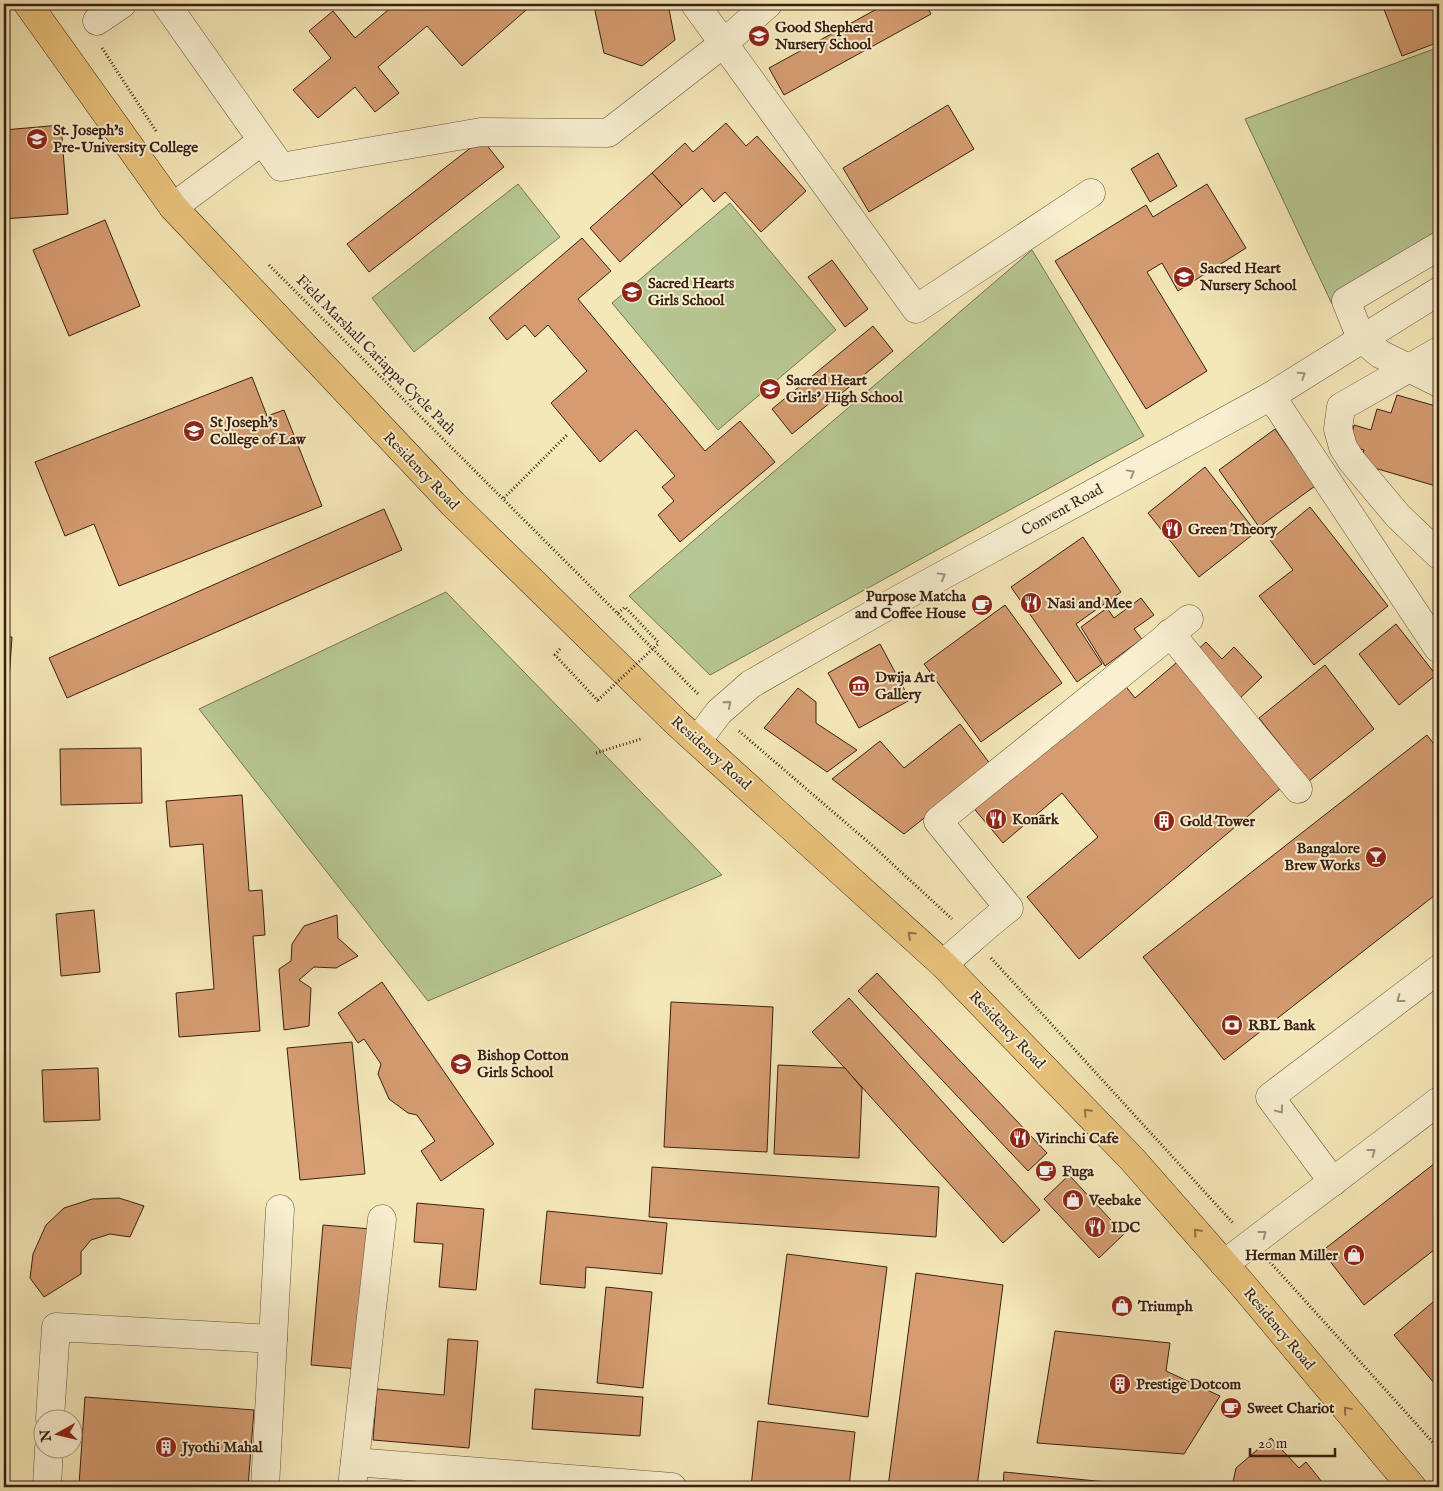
<svg xmlns="http://www.w3.org/2000/svg" width="1443" height="1491" font-family="'IM FELL English',serif">
	<style>
		.green { fill: #b7c793; stroke: #797353 }
		.building { fill: #d59c71; stroke: #3b1f13 }
		.lines { fill: none; stroke-linecap: round; stroke-linejoin: round }
		.minor-casing { stroke: #6a513c; stroke-width: 29 }
		.major-casing { stroke: #3b1f13; stroke-width: 29 }
		.path { stroke: #3b1f13; stroke-width: 3; stroke-dasharray: 1 2.5; stroke-linecap: butt }
		.minor { stroke: #f8f0d1; stroke-width: 28 }
		.major { stroke: #eac47c; stroke-width: 28 }
		.path-bridge { stroke: #3b1f13; stroke-width: 3; stroke-dasharray: 1 2.5; stroke-linecap: butt }
		.oneway { stroke: #a3927c }
		.oneway2 { stroke: #927248 }
		.labels { text-anchor: middle; dominant-baseline: central; stroke-width: 4; stroke-linejoin: round; paint-order: stroke }
		.poi-label { font-size: 15px; font-weight: bold; fill: #3b1f13; stroke: #f8f0d1; text-anchor: start }
		.street-label { font-size: 15px; fill: #3b1f13; stroke: #f8f0d1 }
	</style>
	<rect width="100%" height="100%" fill="#f5e8b8"/>
	<filter id="stains"><feTurbulence type="fractalNoise" baseFrequency=".004" numOctaves="4"/><feColorMatrix values="0 0 0 0 .2 0 0 0 0 .09 0 0 0 0 .02 0 0 0 .5 -.17"/></filter>
	<radialGradient id="worn" r=".72"><stop offset=".6" stop-color="#630" stop-opacity="0"/><stop offset="1" stop-color="#630" stop-opacity=".3"/></radialGradient>
	<g class="green">
		<polygon points="1439,47 1439,241 1332,304 1245,119"/>
		<polygon points="518,184 560,237 414,352 372,298"/>
		<polygon points="730,203 836,330 718,430 612,303"/>
		<polygon points="1032,250 1144,436 710,675 629,596"/>
		<polygon points="446,592 722,875 428,1001 199,709"/>
	</g>
	<g class="building">
		<polygon points="395,4 533,4 462,66 427,26 378,67 399,93 375,112 355,87 318,118 293,90 331,58 309,31 333,11 355,38"/>
		<polygon points="603,4 668,4 675,40 642,66 604,53 595,11"/>
		<polygon points="886,4 926,4 931,14 784,95 769,68"/>
		<polygon points="1382,4 1439,4 1439,42 1402,56"/>
		<polygon points="948,105 974,149 869,212 843,168"/>
		<polygon points="726,123 746,146 757,136 806,191 761,232 725,192 714,202 702,188 682,206 652,173 685,143 693,152"/>
		<polygon points="61,125 68,214 4,219 4,130"/>
		<polygon points="482,139 504,167 369,272 347,244"/>
		<polygon points="1158,153 1177,186 1150,202 1131,169"/>
		<polygon points="652,173 682,206 620,262 590,228"/>
		<polygon points="1207,184 1246,248 1178,291 1162,263 1147,272 1207,371 1146,409 1055,261 1146,205 1153,217"/>
		<polygon points="105,220 140,306 69,336 33,250"/>
		<polygon points="582,238 611,271 578,299 705,451 740,421 775,462 680,542 658,515 674,501 662,487 675,476 636,430 600,462 551,403 587,371 548,325 535,337 525,325 507,340 489,318"/>
		<polygon points="832,260 868,309 845,327 808,277"/>
		<polygon points="873,326 893,351 792,434 772,409"/>
		<polygon points="252,377 267,416 284,410 322,506 119,586 94,524 65,536 35,462"/>
		<polygon points="1397,395 1439,407 1439,487 1361,464 1364,450 1349,445 1354,425 1371,430 1377,409 1391,413"/>
		<polygon points="1275,429 1315,486 1259,527 1219,470"/>
		<polygon points="1205,467 1256,532 1199,577 1148,513"/>
		<polygon points="1310,507 1388,606 1314,665 1259,596 1293,570 1270,540"/>
		<polygon points="384,509 402,550 67,698 49,658"/>
		<polygon points="1083,537 1121,592 1076,624 1102,664 1077,682 1011,587"/>
		<polygon points="1141,598 1154,615 1134,629 1142,639 1105,666 1081,627 1107,608 1114,618"/>
		<polygon points="1005,605 1062,683 981,742 924,664"/>
		<polygon points="1396,624 1436,675 1399,705 1359,654"/>
		<polygon points="4,637 12,637 8,694 4,693"/>
		<polygon points="1206,642 1222,659 1234,647 1262,677 1236,702 1192,655"/>
		<polygon points="880,644 910,700 859,728 828,673"/>
		<polygon points="1182,658 1287,783 1079,959 1027,897 1098,837 1062,793 1003,843 971,805 1120,679 1135,698"/>
		<polygon points="1325,665 1374,729 1309,781 1259,718"/>
		<polygon points="798,688 816,702 816,723 857,750 827,772 764,728"/>
		<polygon points="960,724 991,765 904,834 832,779 880,741 904,768"/>
		<polygon points="1427,735 1439,751 1439,892 1224,1060 1143,957"/>
		<polygon points="141,748 142,803 61,805 60,749"/>
		<polygon points="242,795 249,891 262,890 265,935 253,936 260,1031 179,1037 176,993 214,989 203,844 170,847 166,801"/>
		<polygon points="4,818 7,818 4,919"/>
		<polygon points="94,910 100,972 61,976 56,914"/>
		<polygon points="337,915 338,938 358,956 336,968 314,967 299,980 311,988 309,1026 284,1030 279,969 291,961 292,944 304,926"/>
		<polygon points="877,973 1047,1153 1028,1171 858,991"/>
		<polygon points="382,982 494,1144 441,1181 421,1151 435,1141 417,1115 408,1113 389,1099 378,1074 381,1064 364,1039 358,1043 338,1013"/>
		<polygon points="849,998 1040,1210 1003,1243 812,1032"/>
		<polygon points="671,1002 773,1007 767,1152 664,1147"/>
		<polygon points="352,1042 365,1174 300,1180 287,1048"/>
		<polygon points="778,1065 845,1068 862,1088 859,1158 774,1154"/>
		<polygon points="98,1068 100,1120 44,1122 42,1070"/>
		<polygon points="1439,1160 1439,1246 1364,1305 1322,1251"/>
		<polygon points="652,1167 939,1187 936,1237 649,1217"/>
		<polygon points="1069,1175 1124,1234 1099,1258 1044,1199"/>
		<polygon points="119,1198 144,1206 130,1237 110,1234 91,1240 81,1252 81,1274 44,1297 30,1278 33,1254 46,1225 64,1208 92,1199"/>
		<polygon points="417,1203 484,1209 476,1290 439,1287 443,1244 414,1242"/>
		<polygon points="547,1211 667,1223 662,1274 586,1267 585,1288 540,1284"/>
		<polygon points="323,1225 371,1229 359,1369 311,1365"/>
		<polygon points="787,1254 887,1267 868,1417 768,1404"/>
		<polygon points="916,1273 1003,1285 977,1487 888,1487"/>
		<polygon points="606,1287 652,1292 643,1388 597,1383"/>
		<polygon points="1439,1297 1439,1389 1394,1335"/>
		<polygon points="1055,1331 1170,1343 1166,1371 1220,1396 1184,1454 1037,1443"/>
		<polygon points="448,1339 478,1341 469,1448 373,1440 377,1389 444,1395"/>
		<polygon points="535,1389 643,1397 640,1436 532,1429"/>
		<polygon points="85,1397 254,1410 248,1487 116,1487 79,1485"/>
		<polygon points="758,1421 855,1432 849,1487 751,1487"/>
		<polygon points="1271,1438 1299,1468 1306,1462 1326,1487 1232,1487 1236,1468"/>
		<polygon points="1004,1472 1158,1487 1003,1487"/>
	</g>
	<g class="lines">
		<g class="minor-casing">
			<g id="minor">
				<polyline points="166,4 281,167 481,132 608,133 724,43 768,4"/>
				<polyline points="695,4 916,309 1091,193"/>
				<polyline points="97,21 122,4"/>
				<polyline points="173,207 262,141"/>
				<polyline points="1439,246 1346,301 1361,338 1380,354 1439,383"/>
				<polyline points="1439,351 1341,407 1338,429 1343,447 1351,460 1398,516 1439,555"/>
				<polyline points="1271,396 1438,648"/>
				<polyline points="1170,633 1298,789"/>
				<polyline points="697,741 719,712 751,684 903,597 1271,396 1439,291"/>
				<path d="M943,964c23,-19 42,-38 66,-56l-71,-87 251,-202"/>
				<polyline points="1333,1182 1270,1097 1439,969"/>
				<polyline points="1224,1264 1439,1101"/>
				<polyline points="50,1418 56,1327 273,1339"/>
				<polyline points="355,1462 672,1487"/>
				<polyline points="47,1487 49,1448"/>
				<polyline points="265,1487 280,1209"/>
				<polyline points="352,1487 382,1219"/>
			</g>
		</g>
		<g class="major-casing">
			<polyline id="major" points="28,4 173,207 453,504 677,723 943,964 1132,1159 1241,1283 1412,1487"/>
		</g>
		<g class="path">
			<polyline points="102,48 156,131"/>
			<polyline points="269,265 698,694"/>
			<polyline points="504,498 567,435"/>
			<polyline points="618,613 625,607 659,643"/>
			<polyline points="560,649 555,655 599,702"/>
			<polyline points="739,731 874,847 952,919"/>
			<polyline points="596,753 641,739"/>
			<polyline points="991,958 1233,1223"/>
			<polyline points="1270,1262 1439,1449"/>
		</g>
		<use href="#minor" class="minor"/>
		<use href="#major" class="major"/>
		<polyline class="path-bridge" points="598,700 659,643"/>
	</g>
	<defs><path id="oneway-chevron" d="M-2-3.5L2.5 0L-2 3.5" fill="none" stroke-width="1.6" stroke-linecap="round" stroke-linejoin="round" transform="scale(1.25)"/></defs>
	<g class="oneway">
		<use href="#oneway-chevron" transform="translate(1302 375) rotate(-33)"/>
		<use href="#oneway-chevron" transform="translate(1131 473) rotate(-29)"/>
		<use href="#oneway-chevron" transform="translate(942 576) rotate(-29)"/>
		<use href="#oneway-chevron" transform="translate(728 704) rotate(-40)"/>
		<use href="#oneway-chevron" transform="translate(1400 999) rotate(143)"/>
		<use href="#oneway-chevron" transform="translate(1280 1110) rotate(53)"/>
		<use href="#oneway-chevron" transform="translate(1372 1152) rotate(-37)"/>
		<use href="#oneway-chevron" transform="translate(1263 1234) rotate(-37)"/>
	</g>
	<g class="oneway2">
		<use href="#oneway-chevron" transform="translate(911 935) rotate(-137)"/>
		<use href="#oneway-chevron" transform="translate(1087 1112) rotate(-134)"/>
		<use href="#oneway-chevron" transform="translate(1197 1232) rotate(-131)"/>
		<use href="#oneway-chevron" transform="translate(1347 1410) rotate(-130)"/>
	</g>
	<defs>
		<g id="school-disc" transform="scale(1.125)"><circle r="9.5" fill="#8f2418" stroke="#f8f0d1"/><path d="M0-5L7-2L0 1L-7-2ZM-4 1L0 2.5L4 1V4Q0 6-4 4Z" fill="#fff"/></g>
		<g id="university-disc" transform="scale(1.125)"><circle r="9.5" fill="#8f2418" stroke="#f8f0d1"/><path d="M0-5L7-2L0 1L-7-2ZM-4 1L0 2.5L4 1V4Q0 6-4 4Z" fill="#fff"/></g>
		<g id="restaurant-disc" transform="scale(1.125)"><circle r="9.5" fill="#8f2418" stroke="#f8f0d1"/><path d="M-5-6h1v4h1v-4h1v4h1v-4h1v5L-1.5 .5V6h-2V.5L-5-1ZM5-6V6H3V1.5H1.5Q1.5-4 5-6Z" fill="#fff"/></g>
		<g id="cafe-disc" transform="scale(1.125)"><circle r="9.5" fill="#8f2418" stroke="#f8f0d1"/><path d="M-5.5-4.5H6V0H3Q3 3.5 0 3.5H-2.5Q-5.5 3.5-5.5 0ZM3-3.2v2h1.7v-2ZM-6 4.5H4V6H-6Z" fill="#fff"/></g>
		<g id="museum-disc" transform="scale(1.125)"><circle r="9.5" fill="#8f2418" stroke="#f8f0d1"/><path d="M0-6L6-3V-2H-6V-3ZM-5-1h2V3h-2ZM-1-1h2V3h-2ZM3-1h2V3H3ZM-6 4H6V6H-6Z" fill="#fff"/></g>
		<g id="building-disc" transform="scale(1.125)"><circle r="9.5" fill="#8f2418" stroke="#f8f0d1"/><path d="M-4-6H4V6H1V3H-1V6H-4ZM-2.5-4.3h1.7v1.8h-1.7ZM.8-4.3h1.7v1.8H.8ZM-2.5-1h1.7V.8h-1.7ZM.8-1h1.7V.8H.8Z" fill="#fff"/></g>
		<g id="bar-disc" transform="scale(1.125)"><circle r="9.5" fill="#8f2418" stroke="#f8f0d1"/><path d="M-6-5H6L.8 .8V4.5H3.5V6h-7V4.5H-.8V.8Z" fill="#fff"/></g>
		<g id="bank-disc" transform="scale(1.125)"><circle r="9.5" fill="#8f2418" stroke="#f8f0d1"/><path d="M-6-4H6V4H-6ZM0-2.3a2.3 2.3 0 1 0 0 4.6a2.3 2.3 0 1 0 0-4.6Z" fill="#fff"/></g>
		<g id="shop-disc" transform="scale(1.125)"><circle r="9.5" fill="#8f2418" stroke="#f8f0d1"/><path d="M-5-2.5h2.3a2.7 3.5 0 0 1 5.4 0H5L5.5 6h-11ZM-1.5-2.5h3a1.5 2.3 0 0 0-3 0Z" fill="#fff"/></g>
	</defs>
	<g fill-rule="evenodd">
		<use href="#school-disc" x="759" y="36"/>
		<use href="#university-disc" x="37" y="139"/>
		<use href="#school-disc" x="1184" y="277"/>
		<use href="#school-disc" x="632" y="292"/>
		<use href="#school-disc" x="770" y="389"/>
		<use href="#university-disc" x="194" y="431"/>
		<use href="#restaurant-disc" x="1172" y="529"/>
		<use href="#restaurant-disc" x="1031" y="603"/>
		<use href="#cafe-disc" x="982" y="605"/>
		<use href="#museum-disc" x="859" y="686"/>
		<use href="#restaurant-disc" x="996" y="819"/>
		<use href="#building-disc" x="1164" y="821"/>
		<use href="#bar-disc" x="1376" y="857"/>
		<use href="#bank-disc" x="1232" y="1025"/>
		<use href="#school-disc" x="461" y="1064"/>
		<use href="#restaurant-disc" x="1020" y="1138"/>
		<use href="#cafe-disc" x="1046" y="1171"/>
		<use href="#shop-disc" x="1073" y="1200"/>
		<use href="#restaurant-disc" x="1095" y="1227"/>
		<use href="#shop-disc" x="1354" y="1255"/>
		<use href="#shop-disc" x="1122" y="1306"/>
		<use href="#building-disc" x="1120" y="1384"/>
		<use href="#cafe-disc" x="1231" y="1408"/>
		<use href="#building-disc" x="166" y="1447"/>
	</g>
	<g class="labels">
		<g class="poi-label">
			<text x="775" y="27">Good Shepherd<tspan x="775" dy="17">Nursery School</tspan></text>
			<text x="53" y="130">St. Joseph's<tspan x="53" dy="17">Pre-University College</tspan></text>
			<text x="1200" y="268">Sacred Heart<tspan x="1200" dy="17">Nursery School</tspan></text>
			<text x="648" y="283">Sacred Hearts<tspan x="648" dy="17">Girls School</tspan></text>
			<text x="786" y="380">Sacred Heart<tspan x="786" dy="17">Girls' High School</tspan></text>
			<text x="210" y="422">St Joseph's<tspan x="210" dy="17">College of Law</tspan></text>
			<text x="1188" y="529">Green Theory</text>
			<text x="966" y="596" text-anchor="end">Purpose Matcha<tspan x="966" dy="17">and Coffee House</tspan></text>
			<text x="1047" y="603">Nasi and Mee</text>
			<text x="875" y="677">Dwija Art<tspan x="875" dy="17">Gallery</tspan></text>
			<text x="1012" y="819">Konārk</text>
			<text x="1180" y="821">Gold Tower</text>
			<text x="1360" y="848" text-anchor="end">Bangalore<tspan x="1360" dy="17">Brew Works</tspan></text>
			<text x="1248" y="1025">RBL Bank</text>
			<text x="477" y="1055">Bishop Cotton<tspan x="477" dy="17">Girls School</tspan></text>
			<text x="1036" y="1138">Virinchi Cafe</text>
			<text x="1062" y="1171">Fuga</text>
			<text x="1089" y="1200">Veebake</text>
			<text x="1111" y="1227">IDC</text>
			<text x="1338" y="1255" text-anchor="end">Herman Miller</text>
			<text x="1138" y="1306">Triumph</text>
			<text x="1136" y="1384">Prestige Dotcom</text>
			<text x="1247" y="1408">Sweet Chariot</text>
			<text x="182" y="1447">Jyothi Mahal</text>
		</g>
		<g class="street-label">
			<text transform="translate(376 355) rotate(45)">Field Marshall Cariappa Cycle Path</text>
			<text transform="translate(421 471) rotate(46)">Residency Road</text>
			<text transform="translate(1062 510) rotate(-29)">Convent Road</text>
			<text transform="translate(711 753) rotate(42)">Residency Road</text>
			<text transform="translate(1007 1030) rotate(46)">Residency Road</text>
			<text transform="translate(1279 1329) rotate(50)">Residency Road</text>
		</g>
	</g>
	<rect width="1443" height="1491" fill="none" stroke="#f5e8b8" stroke-width="20"/>
	<rect x="5" y="5" width="1433" height="1481" fill="none" stroke="#3b1f13" stroke-width="2.5"/>
	<rect x="10" y="10" width="1423" height="1471" fill="none" stroke="#3b1f13"/>
	<g transform="translate(58 1434) rotate(262)"><circle r="24" fill="#f8f0d1" stroke="#ac9c85"/>
	<path d="M0-4L9 19L0 12L-9 19Z" fill="#8f2418"/>
	<text y="-8" font-size="14" font-weight="bold" text-anchor="middle" fill="#3b1f13">N</text>
	</g>
	<path d="M1250 1448v8h85v-8" fill="none" stroke="#3b1f13" stroke-width="2.5"/>
	<text x="1258" y="1448" font-size="15" fill="#3b1f13" stroke="#f8f0d1" stroke-width="4" paint-order="stroke">20 m</text>
	<rect width="100%" height="100%" filter="url(#stains)"/>
	<rect width="100%" height="100%" fill="url(#worn)"/>
</svg>
